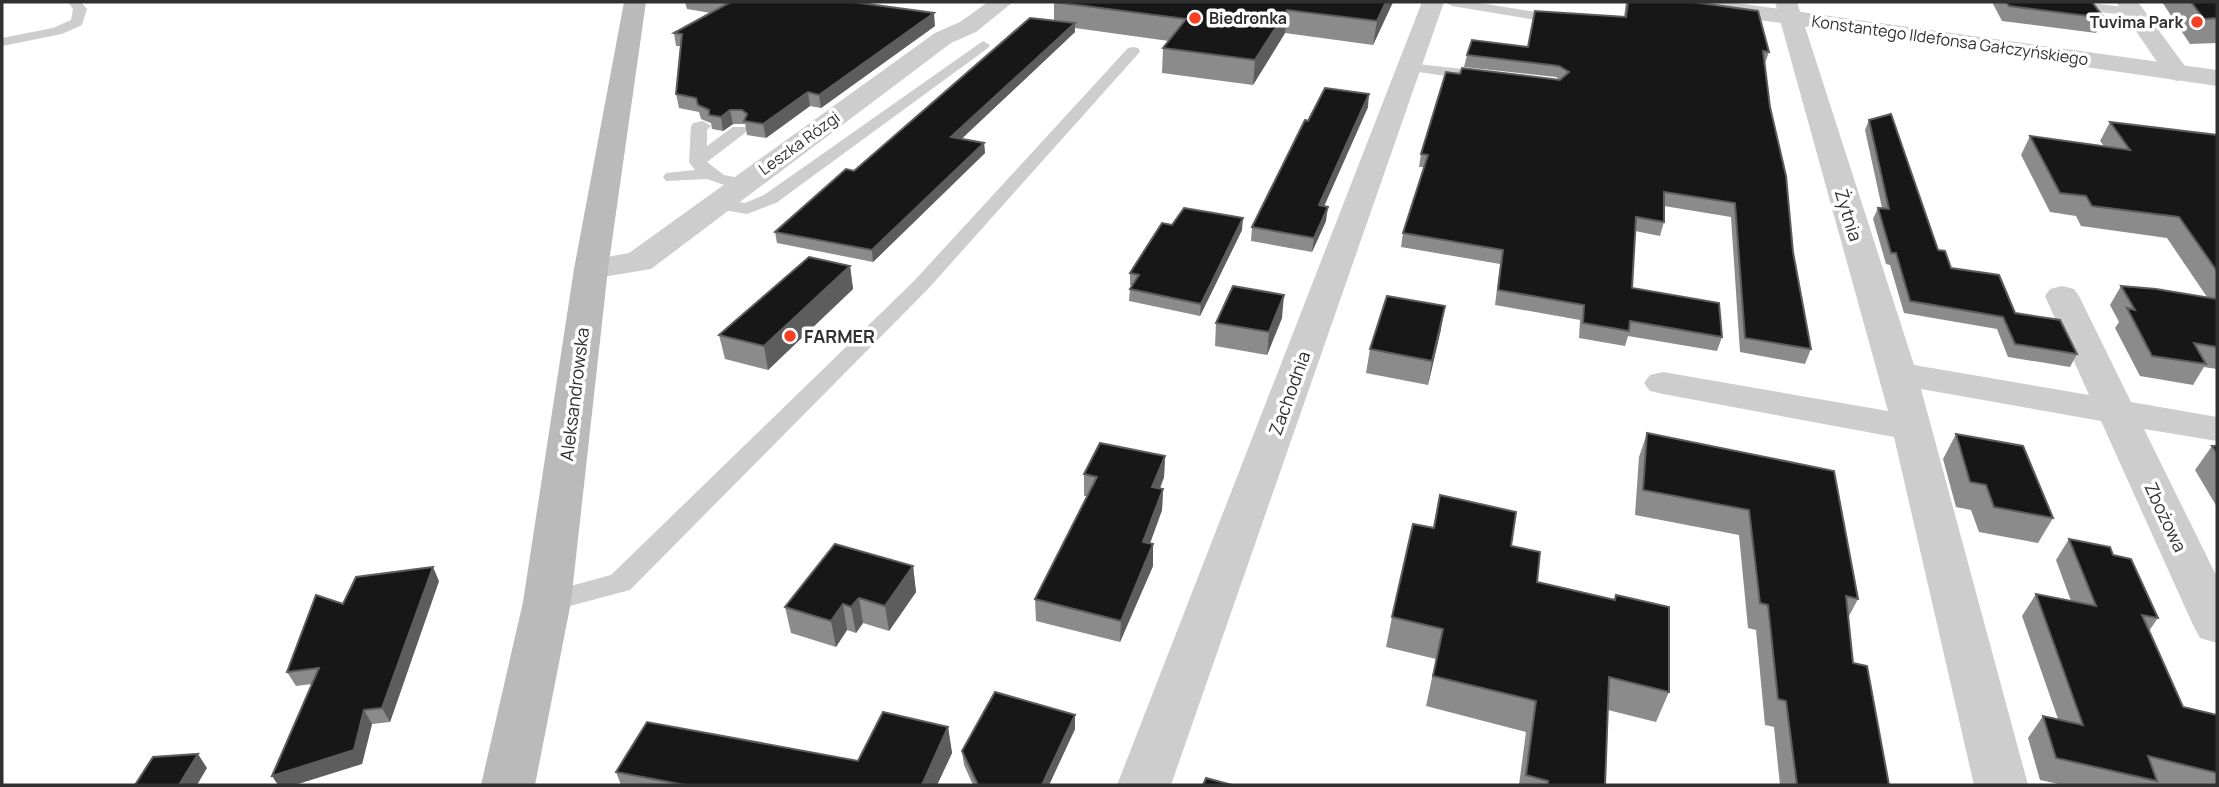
<svg xmlns="http://www.w3.org/2000/svg" width="2219" height="787" font-family="Manrope,sans-serif">
	<style>
		.lines { fill: none; stroke-linecap: round; stroke-linejoin: round }
		.service { fill: #cdcdcd; fill-rule: evenodd }
		.minor { fill: #cdcdcd; fill-rule: evenodd }
		.tertiary { fill: #cdcdcd; fill-rule: evenodd }
		.secondary { fill: #bababa; fill-rule: evenodd }
		.wall { fill: #8b8b8b }
		.shaded-wall { fill: #5d5d5d }
		.building { fill: #171717; stroke: #5d5d5d; stroke-width: 2 }
		.poi-dot { fill: #f44126; stroke: #fff; stroke-width: 2.5 }
		.labels { text-anchor: middle; dominant-baseline: central; stroke-width: 7; stroke-linejoin: round; paint-order: stroke }
		.far-poi-label { font-size: 16px; font-weight: bold; fill: #303030; stroke: #fff; text-anchor: start }
		.far-street-label { font-size: 16px; fill: #303030; stroke: #fff }
		.street-label { font-size: 18px; fill: #303030; stroke: #fff }
		.poi-label { font-size: 18px; font-weight: bold; fill: #303030; stroke: #fff; text-anchor: start }
	</style>
	<rect width="100%" height="100%" fill="#fff"/>
	<g class="lines">
		<g class="service">
			<polygon points="68,2 81,2 87,9 82,25 62,34 2,46 2,38 53,28 71,20 73,9"/>
			<polygon points="1445,2 1474,2 1548,14 1555,18 1548,22 1452,6"/>
			<polygon points="2040,2 2080,2 2134,8 2141,12 2134,16 2047,6"/>
			<polygon points="983,41 990,45 988,48 776,203 747,214 711,208 708,204 717,199 745,203 764,195"/>
			<polygon points="1133,47 1138,48 1140,51 1138,54 928,289 630,590 547,612 537,609 533,602 537,595 611,575 914,281 1128,48"/>
			<polygon points="1409,63 1489,72 1497,77 1489,82 1404,70 1402,67 1404,64"/>
			<polygon points="703,121 711,126 707,130 707,146 733,127 745,127 747,130 745,133 707,162 724,175 749,180 752,184 749,188 730,187 707,179 666,181 663,177 666,173 695,170 689,162 691,126 693,123"/>
		</g>
		<g class="minor">
			<polygon points="988,2 1013,2 976,32 951,43 651,269 591,279 579,276 574,269 579,262 629,253 935,33 960,22"/>
			<polygon points="1422,2 1444,2 1171,785 1117,785"/>
			<polygon points="1775,2 1797,2 1914,365 2089,395 2045,296 2050,289 2062,286 2074,289 2079,296 2131,402 2217,417 2217,441 2144,429 2217,577 2217,643 2200,638 2193,625 2101,421 1921,389 2028,785 1974,785 1894,437 1663,394 1650,391 1644,383 1650,375 1663,372 1888,411"/>
			<polygon points="2116,2 2138,2 2190,73 2186,78 2177,81 2168,78"/>
		</g>
		<polygon class="tertiary" points="1672,2 1729,2 2217,70 2217,86 1683,9 1675,7"/>
		<polygon class="secondary" points="624,2 646,2 608,269 571,602 535,785 481,785 523,602 574,269"/>
	</g>
	<g class="wall">
		<polygon points="685,2 875,2 868,4 935,26 821,108 810,106 766,138 747,135 745,124 733,124 723,131 712,129 711,123 701,119 699,112 679,108 676,94 681,46 676,46 674,33 711,13 687,9"/>
		<polygon points="1054,2 1393,2 1373,45 1285,33 1253,85 1162,73 1163,48 1169,41 1075,28 1075,32 961,139 984,143 985,153 873,262 777,243 775,232 1054,20"/>
		<polygon points="1626,2 1693,2 1769,52 1765,63 1770,107 1793,252 1811,349 1805,364 1740,352 1731,217 1664,206 1664,222 1660,236 1635,231 1632,288 1722,337 1717,351 1628,336 1625,346 1579,338 1580,320 1495,305 1500,264 1401,247 1403,233 1424,167 1419,167 1421,154 1460,74 1560,80 1556,77 1464,67 1467,55 1528,47 1624,17"/>
		<polygon points="1992,2 2092,2 2104,18 2096,33 2002,21"/>
		<polygon points="2162,2 2217,2 2217,43 2190,44"/>
		<polygon points="1368,107 1324,206 1326,221 1312,252 1251,241 1252,227 1308,121"/>
		<polygon points="1869,120 1938,250 1951,268 2015,313 2077,354 2070,367 2008,357 1997,329 1904,313 1890,265 1886,264 1873,219 1878,208 1882,208 1865,130"/>
		<polygon points="2110,122 2217,135 2217,369 2204,367 2193,385 2140,376 2115,328 2119,322 2110,305 2121,286 2207,297 2167,238 2081,226 2076,216 2050,212 2021,155 2030,136 2104,146 2100,141"/>
		<polygon points="1172,225 1242,230 1200,316 1129,301 1130,289 1132,286 1130,285 1130,273"/>
		<polygon points="850,266 853,289 768,370 725,359 719,335"/>
		<polygon points="1282,318 1267,355 1215,346 1216,323"/>
		<polygon points="1441,329 1428,385 1366,373 1370,349"/>
		<polygon points="1647,433 1834,471 1858,599 1848,618 1853,663 1889,785 1780,785 1774,727 1765,725 1756,630 1748,628 1739,535 1635,515 1639,457"/>
		<polygon points="1956,434 2053,518 2038,543 1979,532 1971,510 1956,507 1943,459"/>
		<polygon points="2212,446 2217,446 2217,507 2195,470"/>
		<polygon points="1165,456 1164,477 1160,489 1163,489 1162,510 1150,543 1153,566 1120,642 1036,621 1035,599 1087,496 1084,496 1084,474"/>
		<polygon points="1440,495 1511,546 1537,582 1614,600 1616,595 1669,692 1656,722 1608,710 1605,785 1519,785 1526,732 1426,706 1436,659 1386,647 1392,617 1433,528"/>
		<polygon points="2069,539 2113,555 2158,618 2149,631 2183,707 2217,715 2217,785 2160,785 2155,784 2154,785 2063,785 2040,780 2028,738 2043,716 2058,719 2022,616 2036,594 2071,601 2056,560"/>
		<polygon points="913,566 916,592 889,631 863,623 856,633 847,630 836,647 791,633 785,607"/>
		<polygon points="439,581 390,722 372,724 362,764 312,684 296,686 287,672 343,604"/>
		<polygon points="1075,715 1075,729 1049,785 973,785 964,765 962,751"/>
		<polygon points="948,727 952,753 937,785 621,785 616,772 858,761"/>
	</g>
	<g class="shaded-wall">
		<polygon points="839,2 875,2 840,12"/>
		<polygon points="1386,2 1393,2 1373,45 1377,21"/>
		<polygon points="1287,10 1285,33 1253,85 1255,60"/>
		<polygon points="934,13 935,26 821,108 819,95"/>
		<polygon points="1075,23 1075,32 952,148 951,137"/>
		<polygon points="808,92 810,106 766,138 763,124"/>
		<polygon points="1369,94 1368,107 1318,220 1319,205"/>
		<polygon points="730,110 733,124 723,131 721,117"/>
		<polygon points="984,143 985,153 873,262 872,250"/>
		<polygon points="1328,207 1326,221 1312,252 1314,238"/>
		<polygon points="1243,218 1242,230 1200,316 1201,304"/>
		<polygon points="850,266 853,289 768,370 764,346"/>
		<polygon points="1284,295 1282,318 1267,355 1269,332"/>
		<polygon points="1445,306 1441,329 1428,385 1432,361"/>
		<polygon points="1165,456 1164,477 1152,508 1152,487"/>
		<polygon points="1163,489 1162,510 1143,563 1143,542"/>
		<polygon points="1153,544 1153,566 1120,642 1121,621"/>
		<polygon points="913,566 916,592 889,631 885,606"/>
		<polygon points="433,567 439,581 390,722 382,708"/>
		<polygon points="859,598 863,623 856,633 851,607"/>
		<polygon points="843,604 847,630 836,647 831,621"/>
		<polygon points="364,710 372,724 362,764 295,785 278,785 272,776"/>
		<polygon points="1075,715 1075,729 1049,785 1042,785"/>
		<polygon points="948,727 952,753 937,785 922,785"/>
		<polygon points="198,754 207,768 197,785 179,785"/>
	</g>
	<g class="building">
		<polygon points="719,2 853,2 934,13 819,95 808,92 763,124 744,121 747,114 742,110 730,110 721,117 709,115 709,110 698,105 696,98 676,94 682,34 674,33 729,3"/>
		<polygon points="1054,2 1386,2 1377,21 1287,10 1255,60 1163,48 1186,19"/>
		<polygon points="1628,2 1693,2 1758,11 1769,52 1763,51 1770,107 1786,176 1793,252 1811,349 1745,338 1735,203 1664,192 1664,222 1636,217 1632,288 1719,303 1722,337 1630,321 1629,331 1583,323 1584,305 1498,290 1503,250 1403,233 1428,155 1421,154 1446,72 1460,74 1462,68 1560,80 1569,72 1559,66 1467,55 1472,40 1528,47 1535,11 1626,17"/>
		<polygon points="2006,2 2092,2 2104,18 2009,6"/>
		<polygon points="2191,2 2217,2 2217,18 2204,19"/>
		<polygon points="1030,18 1075,23 951,137 984,143 872,250 775,232 846,169 854,171"/>
		<polygon points="1325,88 1369,94 1319,205 1328,207 1314,238 1252,227 1305,120 1308,121"/>
		<polygon points="1891,114 1938,250 1945,251 1951,268 1999,275 2015,313 2060,320 2077,354 2015,344 2003,317 1910,301 1896,253 1891,253 1878,208 1889,209 1869,120"/>
		<polygon points="2110,122 2217,135 2217,271 2179,217 2092,206 2086,196 2060,193 2030,136 2130,150"/>
		<polygon points="1184,208 1243,218 1201,304 1130,289 1139,275 1130,273 1162,223 1172,225"/>
		<polygon points="809,257 850,266 764,346 719,335"/>
		<polygon points="1233,286 1284,295 1269,332 1216,323"/>
		<polygon points="2121,286 2156,289 2217,299 2217,347 2194,343 2206,364 2152,356 2127,308 2135,310"/>
		<polygon points="1387,296 1445,306 1432,361 1370,349"/>
		<polygon points="1647,433 1834,471 1858,599 1846,596 1853,663 1867,666 1889,785 1797,785 1786,701 1778,699 1768,605 1760,603 1749,510 1643,490"/>
		<polygon points="1956,434 2023,446 2053,518 1994,507 1986,485 1970,482"/>
		<polygon points="1100,443 1165,456 1152,487 1163,489 1143,542 1153,544 1121,621 1035,599 1097,477 1084,474"/>
		<polygon points="2212,446 2217,446 2217,453"/>
		<polygon points="1440,495 1516,512 1511,546 1540,552 1537,582 1615,600 1616,595 1669,607 1669,692 1609,677 1605,785 1548,785 1548,781 1526,775 1536,701 1433,676 1443,629 1392,617 1413,524 1434,528"/>
		<polygon points="2069,539 2110,547 2113,555 2131,559 2158,618 2142,615 2183,707 2217,715 2217,773 2148,756 2157,781 2056,758 2043,716 2083,725 2036,594 2096,606"/>
		<polygon points="835,544 913,566 885,606 859,598 851,607 843,604 831,621 785,607"/>
		<polygon points="433,567 382,708 364,710 354,750 272,776 319,668 287,672 316,595 343,604 356,577"/>
		<polygon points="995,692 1075,715 1042,785 978,785 962,751"/>
		<polygon points="883,712 948,727 922,785 685,785 616,772 647,722 858,761"/>
		<polygon points="198,754 179,785 135,785 153,757"/>
		<polygon points="1206,778 1232,785 1203,785"/>
	</g>
	<g class="poi-dot">
		<circle cx="1195" cy="18" r="7"/>
		<circle cx="2197" cy="22" r="7"/>
		<circle cx="790" cy="336" r="7"/>
	</g>
	<g class="labels">
		<g class="far-poi-label">
			<text x="1209" y="18">Biedronka</text>
			<text x="2183" y="22" text-anchor="end">Tuvima Park</text>
		</g>
		<g class="far-street-label">
			<text transform="translate(1950 40) rotate(8)">Konstantego Ildefonsa Gałczyńskiego</text>
			<text transform="translate(799 143) rotate(-36)">Leszka Rózgi</text>
		</g>
		<g class="street-label">
			<text transform="translate(1849 215) rotate(73)">Żytnia</text>
			<text transform="translate(1289 393) rotate(-70)">Zachodnia</text>
			<text transform="translate(574 394) rotate(-83)">Aleksandrowska</text>
			<text transform="translate(2166 517) rotate(65)">Zbożowa</text>
		</g>
		<g class="poi-label">
			<text x="804" y="336">FARMER</text>
		</g>
	</g>
	<rect width="2219" height="787" fill="none" stroke="#303030" stroke-width="7"/>
</svg>
